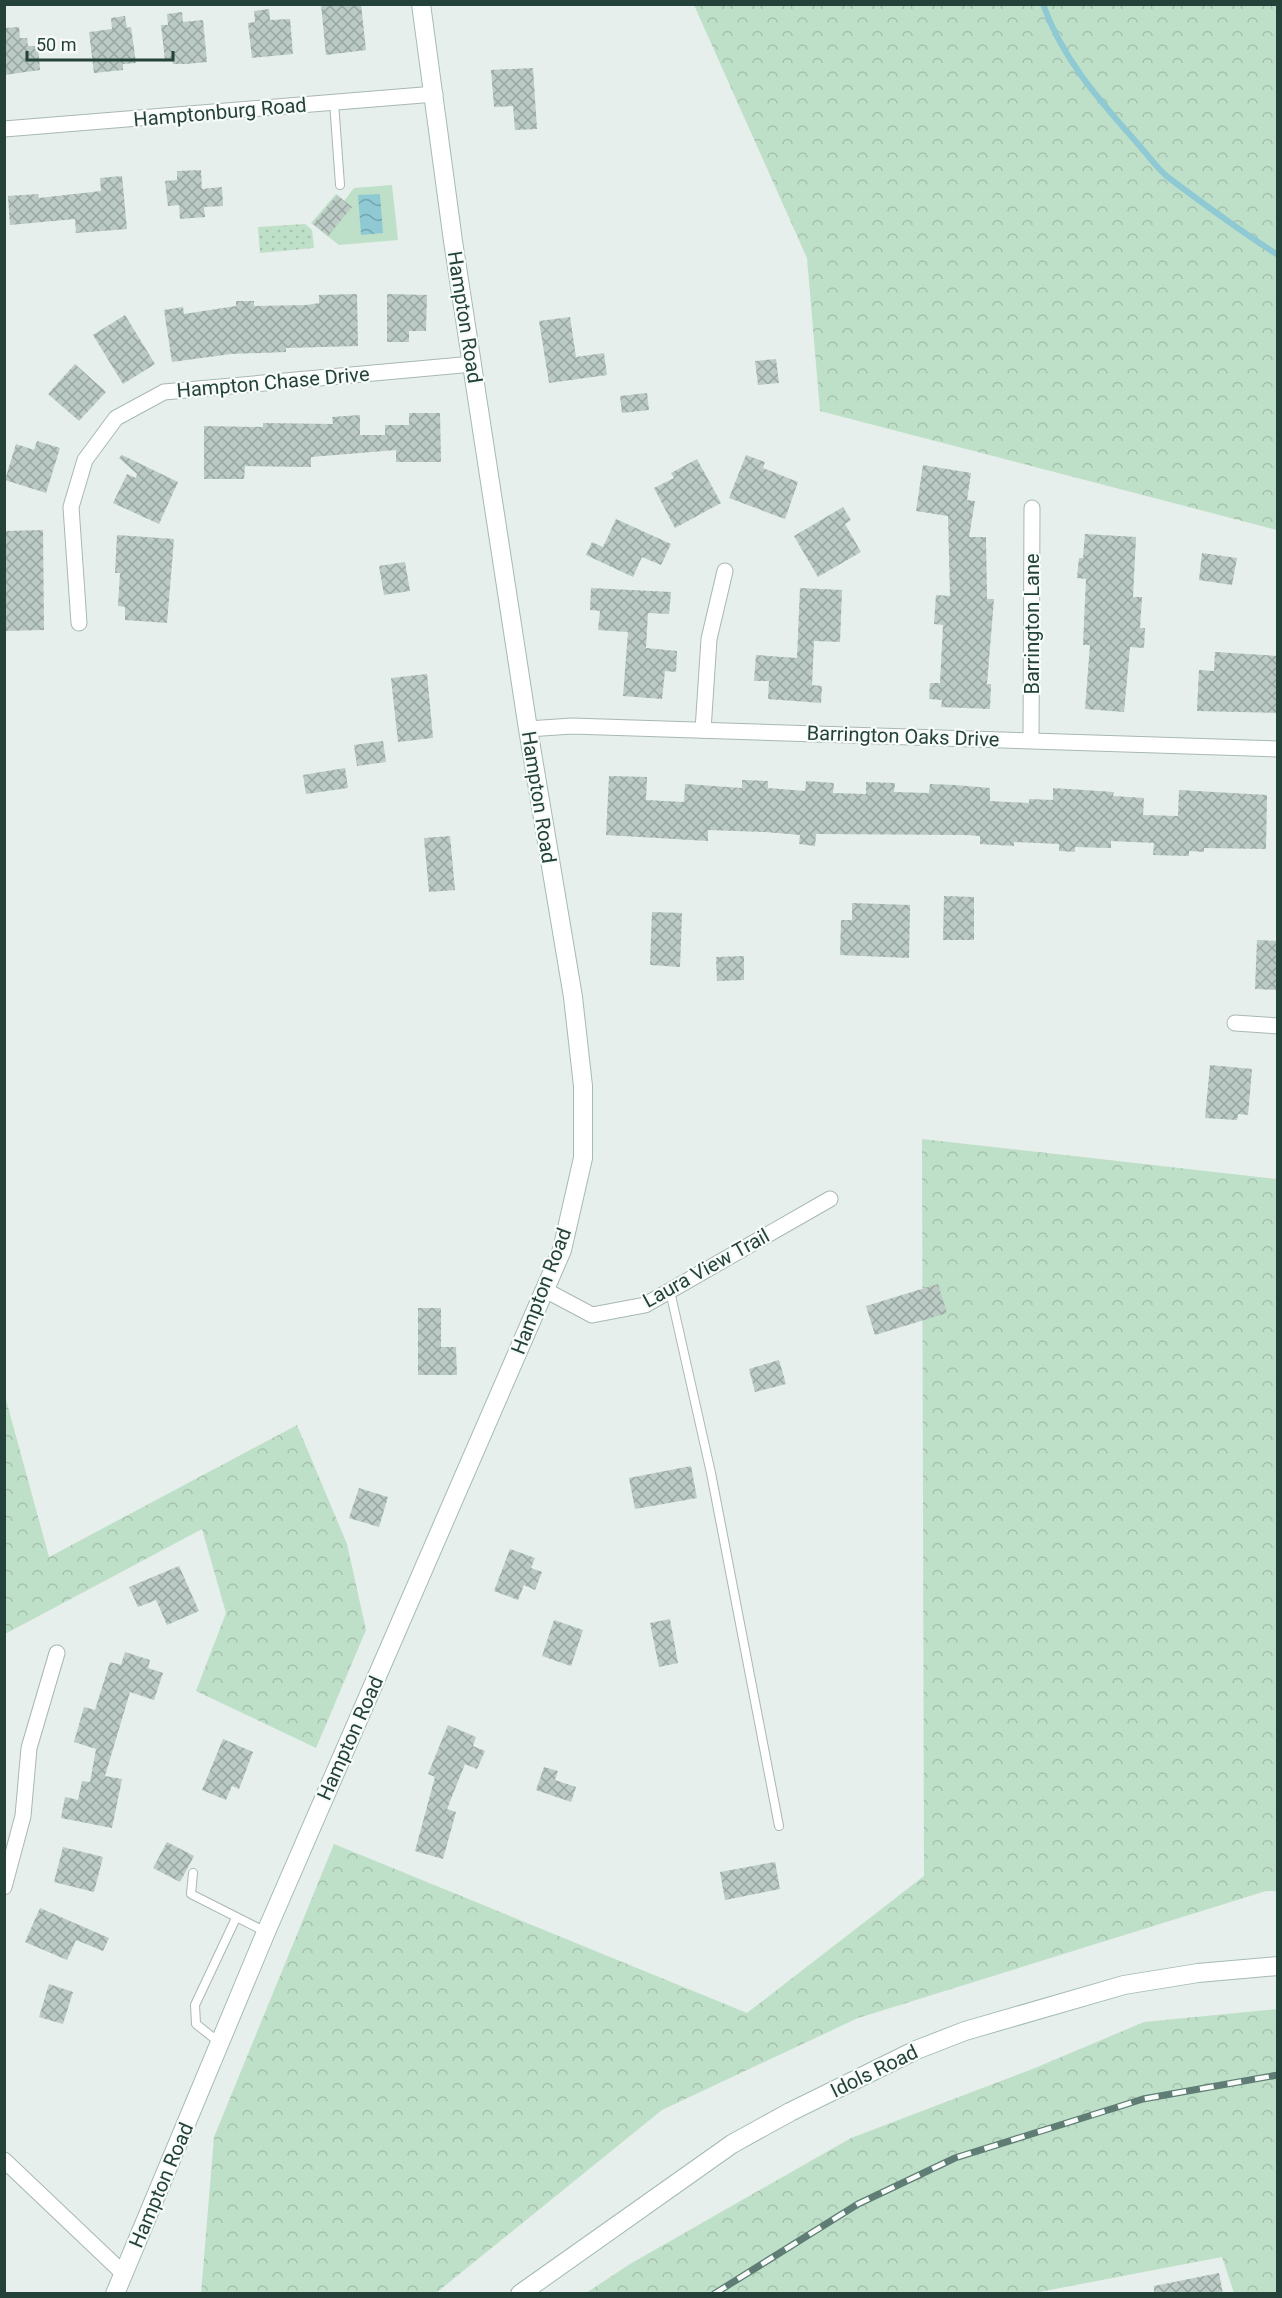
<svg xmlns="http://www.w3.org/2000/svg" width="1282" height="2298" font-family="Roboto,sans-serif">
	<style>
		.grass { fill: #bfe0c8 }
		.forest { fill: url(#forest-crowns) }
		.park { fill: url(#park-dots) }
		.water { fill: url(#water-waves) }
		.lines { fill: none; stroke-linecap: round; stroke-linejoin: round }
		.stream { stroke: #8ec9d4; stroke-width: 6 }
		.building { fill: url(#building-cross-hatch) }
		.service-casing { stroke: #a8b8b2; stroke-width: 10 }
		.minor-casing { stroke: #a8b8b2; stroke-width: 17 }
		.secondary-casing { stroke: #a4bbb3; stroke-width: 20 }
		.service { stroke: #fff; stroke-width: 8 }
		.minor { stroke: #fff; stroke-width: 15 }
		.secondary { stroke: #fff; stroke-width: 18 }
		.rail-casing { stroke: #5f7d75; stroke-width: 7 }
		.rail { stroke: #f7fbf9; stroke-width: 4.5; stroke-dasharray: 14; stroke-linecap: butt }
		.labels { text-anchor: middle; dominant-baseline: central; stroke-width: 4.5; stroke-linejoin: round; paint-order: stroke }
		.street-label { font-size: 20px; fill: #24423a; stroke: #f7fbf9 }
	</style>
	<defs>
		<pattern id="forest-crowns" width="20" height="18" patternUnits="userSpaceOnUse" patternTransform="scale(1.5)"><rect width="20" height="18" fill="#bfe0c8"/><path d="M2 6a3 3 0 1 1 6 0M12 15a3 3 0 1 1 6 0" fill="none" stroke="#a4c1ad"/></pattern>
		<pattern id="park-dots" width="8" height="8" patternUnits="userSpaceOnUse" patternTransform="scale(1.5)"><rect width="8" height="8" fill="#bfe0c8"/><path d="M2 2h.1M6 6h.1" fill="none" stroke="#a4c1ad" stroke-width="1.8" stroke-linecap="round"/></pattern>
		<pattern id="water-waves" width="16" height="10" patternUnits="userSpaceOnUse" patternTransform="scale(1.5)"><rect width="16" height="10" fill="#8ec9d4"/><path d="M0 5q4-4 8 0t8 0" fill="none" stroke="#74a5ad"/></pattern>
		<pattern id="building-cross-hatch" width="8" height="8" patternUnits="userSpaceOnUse" patternTransform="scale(1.5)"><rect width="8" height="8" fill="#bbcac4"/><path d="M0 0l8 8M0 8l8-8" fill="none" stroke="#98a6a0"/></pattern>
	</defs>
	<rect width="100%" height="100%" fill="#e6efeb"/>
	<polygon class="grass" points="392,185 398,240 339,245 311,223 336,194 344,201 354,188"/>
	<g class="forest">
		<polygon points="694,5 1277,5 1277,530 820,411 807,258"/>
		<polygon points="922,1139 1277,1179 1277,1891 1266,1891 858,2018 662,2110 436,2293 201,2294 214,2137 334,1844 747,2013 924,1876"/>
		<polygon points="5,1396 49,1557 297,1425 347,1544 366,1630 316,1748 196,1691 226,1613 202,1529 5,1634"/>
		<polygon points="1277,2009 1277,2293 1234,2293 1222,2257 1034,2293 586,2293 630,2264 851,2138 1035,2068 1144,2022"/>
	</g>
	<polygon class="park" points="305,224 312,230 314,248 260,253 258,227"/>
	<polygon class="water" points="380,194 383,233 361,235 358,195"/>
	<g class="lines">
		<path class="stream" d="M1043,4c19,55 58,98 95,140 10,11 20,26 31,34 36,27 71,53 109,77"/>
	</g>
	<g class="building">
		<polygon points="321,4 361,4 366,50 326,55"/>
		<polygon points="269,9 270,20 290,19 293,54 252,58 248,23 255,22 254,11"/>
		<polygon points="182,12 183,22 203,20 207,62 186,64 173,64 172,60 165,60 161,25 168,25 167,14"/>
		<polygon points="125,16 127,28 131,27 136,63 123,64 123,70 94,73 89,32 112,29 111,18"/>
		<polygon points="19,27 20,38 27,38 28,46 38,46 40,70 4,75 4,28"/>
		<polygon points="533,68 537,129 515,130 513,106 494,107 491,70"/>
		<polygon points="201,170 202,189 222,187 223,206 204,207 205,217 180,219 179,205 168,206 165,181 177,180 177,171"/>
		<polygon points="122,176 127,229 76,233 75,219 10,225 8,196 38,194 39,198 101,191 100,178"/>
		<polygon points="337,195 352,207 328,236 313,224"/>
		<polygon points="357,294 358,346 286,348 286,352 231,354 172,362 164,310 183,307 184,314 236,306 236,301 254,301 254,306 307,305 319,303 319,295"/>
		<polygon points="387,294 427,295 426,331 409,331 409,342 387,342"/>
		<polygon points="125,315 155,364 123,384 93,335"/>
		<polygon points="570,317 576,357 604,353 607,375 549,383 539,321"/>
		<polygon points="776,359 779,383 758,385 755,361"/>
		<polygon points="75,364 106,392 79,421 48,394"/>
		<polygon points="647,393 649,410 622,413 620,396"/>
		<polygon points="409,413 440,413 441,462 396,462 396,450 311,457 311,467 245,466 244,479 204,479 204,426 263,427 263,423 333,424 332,417 360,415 360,435 385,435 385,425 409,425"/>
		<polygon points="37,441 60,448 46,493 5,480 16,444 34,450"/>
		<polygon points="122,455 178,482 159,524 113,503 127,474 136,478 137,474 119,458"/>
		<polygon points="746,455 765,462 763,468 798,482 785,519 729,498"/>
		<polygon points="697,459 721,503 675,528 654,488 674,478 671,473"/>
		<polygon points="923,465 971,473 967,500 975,501 969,537 986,537 987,599 994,599 987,684 991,684 990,709 941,707 942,700 929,699 930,683 940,683 943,625 934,624 936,595 950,596 948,516 916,511"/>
		<polygon points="843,507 851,520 845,524 861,552 818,577 794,536"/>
		<polygon points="616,519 671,544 661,565 642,557 633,577 586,555 592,542 603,547"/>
		<polygon points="43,530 44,630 4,631 4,531"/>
		<polygon points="1085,534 1136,537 1133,597 1142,597 1140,628 1145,628 1144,648 1130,647 1124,712 1085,709 1090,645 1083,645 1086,579 1077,578 1079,558 1083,558"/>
		<polygon points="117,535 174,539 167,623 125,620 125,607 118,606 120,573 115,573"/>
		<polygon points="1202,553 1237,558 1232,585 1199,580"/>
		<polygon points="405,562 410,591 384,595 379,566"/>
		<polygon points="591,588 671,592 669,614 648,613 646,648 677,651 676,672 665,671 662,699 623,696 628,632 598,630 600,611 590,610"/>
		<polygon points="800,588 842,590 840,642 814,641 812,685 822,686 821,703 768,699 769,681 754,681 756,655 797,658"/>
		<polygon points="1215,652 1278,656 1278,713 1197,711 1199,670 1214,671"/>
		<polygon points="427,674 433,738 398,742 391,678"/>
		<polygon points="383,741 386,762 357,766 354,745"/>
		<polygon points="345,768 348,788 306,794 303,775"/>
		<polygon points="609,776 647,777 646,800 684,802 685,784 742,788 742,780 768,781 768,788 805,791 806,781 834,783 833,793 866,794 866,782 895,783 894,792 929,793 930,784 955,785 990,788 990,801 1029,803 1029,799 1053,800 1053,788 1114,792 1113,796 1144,798 1143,815 1178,816 1179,790 1267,795 1266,849 1204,848 1204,852 1189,851 1189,856 1153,855 1154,843 1111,841 1111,848 1075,847 1075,852 1059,851 1059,844 1014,842 1014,846 980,844 980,836 967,835 816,834 815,846 799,844 800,835 765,832 708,830 708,841 606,835"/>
		<polygon points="450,836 455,890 429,892 424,838"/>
		<polygon points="944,896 974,897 974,940 943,940"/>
		<polygon points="852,903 910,905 909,958 840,955 841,920 852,920"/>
		<polygon points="652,912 682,913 680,967 650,965"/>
		<polygon points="1257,940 1278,941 1278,990 1255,989"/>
		<polygon points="744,956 744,980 717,981 716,957"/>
		<polygon points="1210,1065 1252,1069 1248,1115 1238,1114 1237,1120 1205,1118"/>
		<polygon points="938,1284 947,1313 875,1335 866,1306"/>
		<polygon points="418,1308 441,1308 441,1347 456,1347 457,1375 418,1375"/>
		<polygon points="779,1360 786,1384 755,1392 749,1369"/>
		<polygon points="691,1466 697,1498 635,1509 629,1478"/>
		<polygon points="359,1488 388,1497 379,1527 349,1518"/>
		<polygon points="510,1549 535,1558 531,1568 542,1572 535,1590 524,1585 518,1600 494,1591"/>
		<polygon points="179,1566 199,1611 167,1625 156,1600 138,1607 129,1587"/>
		<polygon points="670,1619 678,1663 659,1667 650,1623"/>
		<polygon points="554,1620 583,1630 571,1666 542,1656"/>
		<polygon points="125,1652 150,1660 148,1668 163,1673 154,1700 130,1692 105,1776 122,1779 112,1828 61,1818 65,1797 78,1800 82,1781 90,1782 96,1749 74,1742 84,1707 95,1710 110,1662 121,1665"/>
		<polygon points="448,1725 476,1737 473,1746 485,1751 477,1769 465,1764 447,1809 456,1812 443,1859 415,1851 435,1777 428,1774"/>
		<polygon points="223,1739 253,1752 239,1789 232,1786 226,1800 202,1790"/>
		<polygon points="544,1767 558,1771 555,1780 576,1787 571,1802 536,1790"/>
		<polygon points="167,1842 194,1856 180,1882 153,1868"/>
		<polygon points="63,1847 103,1857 94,1892 54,1882"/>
		<polygon points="775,1862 780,1889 725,1900 720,1872"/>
		<polygon points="40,1908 109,1938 103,1951 76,1940 67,1960 25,1942"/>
		<polygon points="49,1984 73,1992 63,2024 39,2017"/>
		<polygon points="1219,2273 1223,2294 1154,2294 1154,2286"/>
	</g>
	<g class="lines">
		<g class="service-casing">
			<g id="service">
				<polyline points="334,102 340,185"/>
				<polyline points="670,1291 711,1473 779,1826"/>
				<polyline points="193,1873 191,1894 266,1932"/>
				<polyline points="220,2043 196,2024 195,2005 236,1918"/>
			</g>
		</g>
		<g class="minor-casing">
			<g id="minor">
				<polyline points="4,129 435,94"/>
				<polyline points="79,623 71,507 85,460 116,418 164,392 473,364"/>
				<polyline points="528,729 572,726 1278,749"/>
				<polyline points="703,730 709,639 725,571"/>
				<polyline points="1031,740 1032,508"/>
				<polyline points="1235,1023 1278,1026"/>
				<polyline points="545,1290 592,1315 645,1305 830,1199"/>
				<polyline points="4,1887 23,1816 29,1748 57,1653"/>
				<polyline points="4,2160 124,2274"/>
			</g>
		</g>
		<g class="secondary-casing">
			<g id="secondary">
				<polyline points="115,2294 266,1932 562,1250 583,1158 583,1086 573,997 528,729 453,241 421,4"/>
				<polyline points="520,2294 732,2144 790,2112 916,2050 965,2031 1124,1985 1198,1973 1278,1966"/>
			</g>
		</g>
		<use href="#service" class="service"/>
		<use href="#minor" class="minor"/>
		<use href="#secondary" class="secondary"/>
		<g class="rail-casing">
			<polyline id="rail" points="714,2294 858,2204 955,2158 1143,2099 1278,2075"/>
		</g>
		<use href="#rail" class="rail"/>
	</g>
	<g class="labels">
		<g class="street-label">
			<text transform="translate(220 112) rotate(-5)">Hamptonburg Road</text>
			<text transform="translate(465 317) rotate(81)">Hampton Road</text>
			<text transform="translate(273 382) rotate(-5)">Hampton Chase Drive</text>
			<text transform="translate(1032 624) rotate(-90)">Barrington Lane</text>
			<text transform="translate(903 736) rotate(2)">Barrington Oaks Drive</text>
			<text transform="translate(539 797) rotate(81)">Hampton Road</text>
			<text transform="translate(706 1268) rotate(-29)">Laura View Trail</text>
			<text transform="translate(541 1291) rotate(-69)">Hampton Road</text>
			<text transform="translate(350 1738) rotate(-66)">Hampton Road</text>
			<text transform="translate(874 2071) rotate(-26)">Idols Road</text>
			<text transform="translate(161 2185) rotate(-67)">Hampton Road</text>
		</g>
	</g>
	<rect width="1282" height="2298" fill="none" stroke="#24423a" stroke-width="12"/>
	<path d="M27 51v9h146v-9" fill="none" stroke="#24423a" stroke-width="3"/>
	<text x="36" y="51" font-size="18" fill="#24423a" stroke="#f7fbf9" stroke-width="4.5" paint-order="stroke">50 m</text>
</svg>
